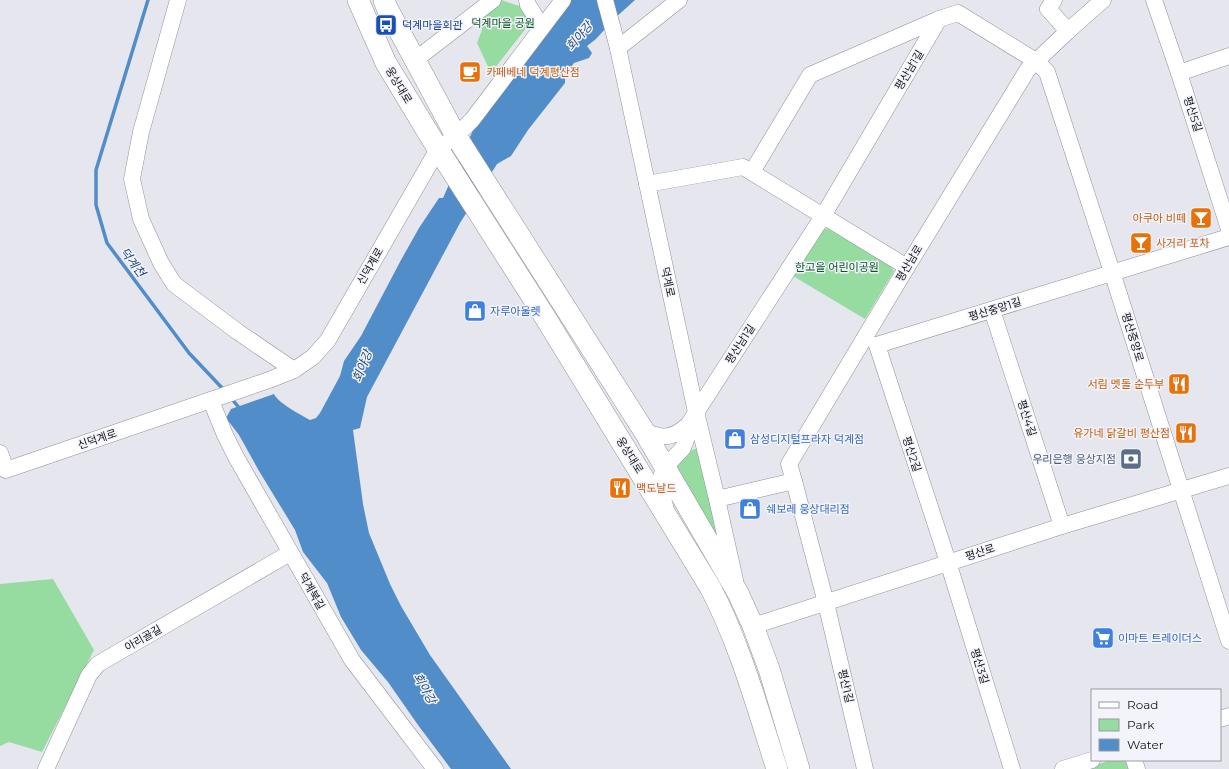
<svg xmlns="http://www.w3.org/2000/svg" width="1229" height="769" font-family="Montserrat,'Noto Sans KR',sans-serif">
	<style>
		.green { fill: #96dba0 }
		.water { fill: #518ec9 }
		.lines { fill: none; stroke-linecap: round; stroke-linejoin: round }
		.stream { stroke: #518ec9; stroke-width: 3.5 }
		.minor-casing { stroke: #909098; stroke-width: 17 }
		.major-casing { stroke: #909098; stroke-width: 22 }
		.minor { stroke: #fff; stroke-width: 16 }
		.major { stroke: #fff; stroke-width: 21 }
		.labels { text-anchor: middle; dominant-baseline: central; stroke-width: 3; stroke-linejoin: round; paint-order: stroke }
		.park-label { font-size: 11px; fill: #075821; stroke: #f3f3fc }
		.transit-label { font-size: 11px; fill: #164399; stroke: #f3f3fc; text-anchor: start }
		.street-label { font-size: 11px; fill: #151518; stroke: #f3f3fc }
		.food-label { font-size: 11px; fill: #c56008; stroke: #f3f3fc; text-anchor: start }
		.shop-label { font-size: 11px; fill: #366cbe; stroke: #f3f3fc; text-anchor: start }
		.service-label { font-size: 11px; fill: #4e5e75; stroke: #f3f3fc; text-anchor: end }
		.water-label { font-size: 12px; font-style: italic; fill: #1d4972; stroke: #f3f3fc }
	</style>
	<rect width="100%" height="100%" fill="#e6e6ee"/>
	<g class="green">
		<polygon points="489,0 501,0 525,8 527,27 491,73 477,43 482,30 476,10"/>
		<polygon points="831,228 889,264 894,271 865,319 793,276 821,230"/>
		<polygon points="700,447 724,552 676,466 687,452"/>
		<polygon points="53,579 94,650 42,752 9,742 0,746 0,584"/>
		<polygon points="1110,760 1125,760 1129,769 1089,769 1089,768"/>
	</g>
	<path class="water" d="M568,0h67l-21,19 -18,20 -9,7 5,7 -3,5 -15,5 -9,12v8l-37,47 -17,26 -14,8 -37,59 -93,174 -7,31 -7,2 10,74 6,29 21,51 11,22 29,49 81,114h-60l-33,-44 -30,-43 -27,-32 -20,-33 -14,-34 -24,-31 -8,-22 -36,-59 -20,-36 -13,-17 5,-9 43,-15c4,9 27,21 36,26l6,-2 4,-5 20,-37 4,-15 17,-25 40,-76 18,-32 20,-30h4l31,-70z"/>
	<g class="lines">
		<g class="stream">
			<polyline points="148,0 96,170 96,205 107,243 189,353 224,390"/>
			<polyline points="231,398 241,410"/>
		</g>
		<g class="minor-casing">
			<g id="minor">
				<polyline points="178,0 141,132 132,179 141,219 161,263 174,284 238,332 294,370"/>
				<polyline points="527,0 528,5 542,27"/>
				<polyline points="605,0 618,48 696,412 717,499 735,580"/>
				<polyline points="1054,0 1048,9 1068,31"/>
				<polyline points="1154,0 1179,73 1229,229"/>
				<polyline points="618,48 679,0"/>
				<polyline points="415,60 493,0"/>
				<polyline points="1179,73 1229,56"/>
				<polyline points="752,172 810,75 939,19"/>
				<polyline points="647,184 743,167 907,267"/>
				<polyline points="992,310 1062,526"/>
				<polyline points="877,345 948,562 1012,769"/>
				<polyline points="877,345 1229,237"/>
				<polyline points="211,401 225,435 236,457 352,660 435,769"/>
				<path d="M644,431c19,8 28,8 44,-6l135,-209 116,-197 19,-6 78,48 11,11 65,200 117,369"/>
				<polyline points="0,453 6,470 269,380 294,370 313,357 328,340 438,149 456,136 472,120 563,0"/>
				<polyline points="794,481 826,603 865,769"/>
				<polyline points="717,499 794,481 789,464 907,267 1028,69 1068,31 1103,0"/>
				<polyline points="665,506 661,490 662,474 668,464 683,448 693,421"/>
				<polyline points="753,626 1062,526 1229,476"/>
				<polyline points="1220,719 1229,716"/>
				<polyline points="1134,760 1137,769"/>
				<polyline points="46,769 89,675 98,664 290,553"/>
				<polyline points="1063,769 1092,760"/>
			</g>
		</g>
		<g class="major-casing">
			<g id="major">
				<path d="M358,0l28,63 52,86 107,168 165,270c30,57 47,120 67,182"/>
				<polyline points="384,0 387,8 456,136 644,431 738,593 753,626 769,669 799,769"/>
			</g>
		</g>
		<use href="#minor" class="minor"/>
		<use href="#major" class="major"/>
	</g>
	<defs>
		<g id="bus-square" transform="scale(1.15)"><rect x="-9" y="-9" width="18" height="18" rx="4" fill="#1a4fb4" stroke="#f3f3fc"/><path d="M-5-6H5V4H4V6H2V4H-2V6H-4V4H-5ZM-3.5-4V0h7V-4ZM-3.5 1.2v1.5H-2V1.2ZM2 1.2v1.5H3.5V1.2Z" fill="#fff"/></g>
		<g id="cafe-square" transform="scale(1.15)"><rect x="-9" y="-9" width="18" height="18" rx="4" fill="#e8710a" stroke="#f3f3fc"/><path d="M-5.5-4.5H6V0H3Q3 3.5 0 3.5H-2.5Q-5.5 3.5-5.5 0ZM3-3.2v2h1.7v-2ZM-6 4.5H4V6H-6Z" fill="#fff"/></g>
		<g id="bar-square" transform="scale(1.15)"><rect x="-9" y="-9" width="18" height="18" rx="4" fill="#e8710a" stroke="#f3f3fc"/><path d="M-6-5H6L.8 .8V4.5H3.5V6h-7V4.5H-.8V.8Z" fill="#fff"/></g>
		<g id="shop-square" transform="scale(1.15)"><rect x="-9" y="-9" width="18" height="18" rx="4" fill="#3f7fe0" stroke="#f3f3fc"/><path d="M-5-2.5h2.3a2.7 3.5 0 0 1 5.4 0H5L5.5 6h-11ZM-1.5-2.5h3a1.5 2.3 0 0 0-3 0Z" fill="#fff"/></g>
		<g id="restaurant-square" transform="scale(1.15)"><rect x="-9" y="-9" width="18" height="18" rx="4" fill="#e8710a" stroke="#f3f3fc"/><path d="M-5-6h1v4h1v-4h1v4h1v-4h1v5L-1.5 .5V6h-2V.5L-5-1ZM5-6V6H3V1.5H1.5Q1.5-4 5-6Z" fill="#fff"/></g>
		<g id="bank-square" transform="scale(1.15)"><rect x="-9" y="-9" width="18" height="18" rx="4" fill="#5c6f8a" stroke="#f3f3fc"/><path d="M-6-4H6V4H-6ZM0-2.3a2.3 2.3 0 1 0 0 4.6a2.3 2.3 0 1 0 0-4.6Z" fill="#fff"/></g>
		<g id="supermarket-square" transform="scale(1.15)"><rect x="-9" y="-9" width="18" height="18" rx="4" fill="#3f7fe0" stroke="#f3f3fc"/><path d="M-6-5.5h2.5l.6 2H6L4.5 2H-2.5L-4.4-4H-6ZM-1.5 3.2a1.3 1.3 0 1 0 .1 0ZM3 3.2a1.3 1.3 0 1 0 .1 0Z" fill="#fff"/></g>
	</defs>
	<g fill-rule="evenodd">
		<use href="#bus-square" x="386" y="25"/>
		<use href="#cafe-square" x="470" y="72"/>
		<use href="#bar-square" x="1201" y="218"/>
		<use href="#bar-square" x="1141" y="243"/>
		<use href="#shop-square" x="475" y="311"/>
		<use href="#restaurant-square" x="1179" y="384"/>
		<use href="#restaurant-square" x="1186" y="433"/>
		<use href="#shop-square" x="735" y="439"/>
		<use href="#bank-square" x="1131" y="459"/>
		<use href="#restaurant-square" x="620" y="488"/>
		<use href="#shop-square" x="750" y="509"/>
		<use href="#supermarket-square" x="1103" y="638"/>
	</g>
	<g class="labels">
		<g class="park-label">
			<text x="503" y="23">덕계마을 공원</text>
			<text x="837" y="267">한고을 어린이공원</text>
		</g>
		<g class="transit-label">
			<text x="402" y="25">덕계마을회관</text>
		</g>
		<g class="street-label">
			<text transform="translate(909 70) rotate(-59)">평산남1길</text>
			<text transform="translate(399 85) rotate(59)">웅상대로</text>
			<text transform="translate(1193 114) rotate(72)">평산5길</text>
			<text transform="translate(909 263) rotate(-59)">평산남로</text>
			<text transform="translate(370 266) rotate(-60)">신덕계로</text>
			<text transform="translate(668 282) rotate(78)">덕계로</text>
			<text transform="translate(995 309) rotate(-17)">평산중앙1길</text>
			<text transform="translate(1133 337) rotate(73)">평산중앙로</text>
			<text transform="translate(740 344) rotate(-57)">평산남1길</text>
			<text transform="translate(1027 418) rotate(72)">평산4길</text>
			<text transform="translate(97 439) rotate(-19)">신덕계로</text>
			<text transform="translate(912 454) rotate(72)">평산2길</text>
			<text transform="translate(630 455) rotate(58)">웅상대로</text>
			<text transform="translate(980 552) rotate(-18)">평산로</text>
			<text transform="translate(312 591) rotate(60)">덕계북길</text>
			<text transform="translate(143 638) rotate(-30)">아리골길</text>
			<text transform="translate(980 666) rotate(73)">평산3길</text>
			<text transform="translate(846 686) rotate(77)">평산1길</text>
		</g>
		<g class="food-label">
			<text x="486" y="72">카페베네 덕계평산점</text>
			<text x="1186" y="218" text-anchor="end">아쿠아 비떼</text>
			<text x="1156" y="243">사거리 포차</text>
			<text x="1164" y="384" text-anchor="end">서림 멧돌 순두부</text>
			<text x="1170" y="433" text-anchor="end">유가네 닭갈비 평산점</text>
			<text x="636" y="488">맥도날드</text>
		</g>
		<g class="shop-label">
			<text x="490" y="311">자루아울렛</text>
			<text x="750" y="439">삼성디지털프라자 덕계점</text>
			<text x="766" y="509">쉐보레 웅상대리점</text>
			<text x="1118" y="638">이마트 트레이더스</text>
		</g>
		<g class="service-label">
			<text x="1116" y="459">우리은행 웅상지점</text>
		</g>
		<g class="water-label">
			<text transform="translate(579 36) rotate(-50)">회야강</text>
			<text transform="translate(133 262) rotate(53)">덕계천</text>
			<text transform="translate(362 366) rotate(-69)">회야강</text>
			<text transform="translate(425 688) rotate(61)">회야강</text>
		</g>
	</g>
	<rect x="1091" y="689" width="130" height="72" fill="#f3f3fc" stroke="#9a9aa1"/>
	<rect x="1099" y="702" width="20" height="6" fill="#ffffff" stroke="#9a9aa1"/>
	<text x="1127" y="709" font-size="12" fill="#151518">Road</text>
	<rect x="1099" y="719" width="20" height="12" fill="#96dba0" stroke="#9a9aa1"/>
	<text x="1127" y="729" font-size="12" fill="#151518">Park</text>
	<rect x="1099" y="739" width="20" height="12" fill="#518ec9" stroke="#9a9aa1"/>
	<text x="1127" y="749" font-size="12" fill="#151518">Water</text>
</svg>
